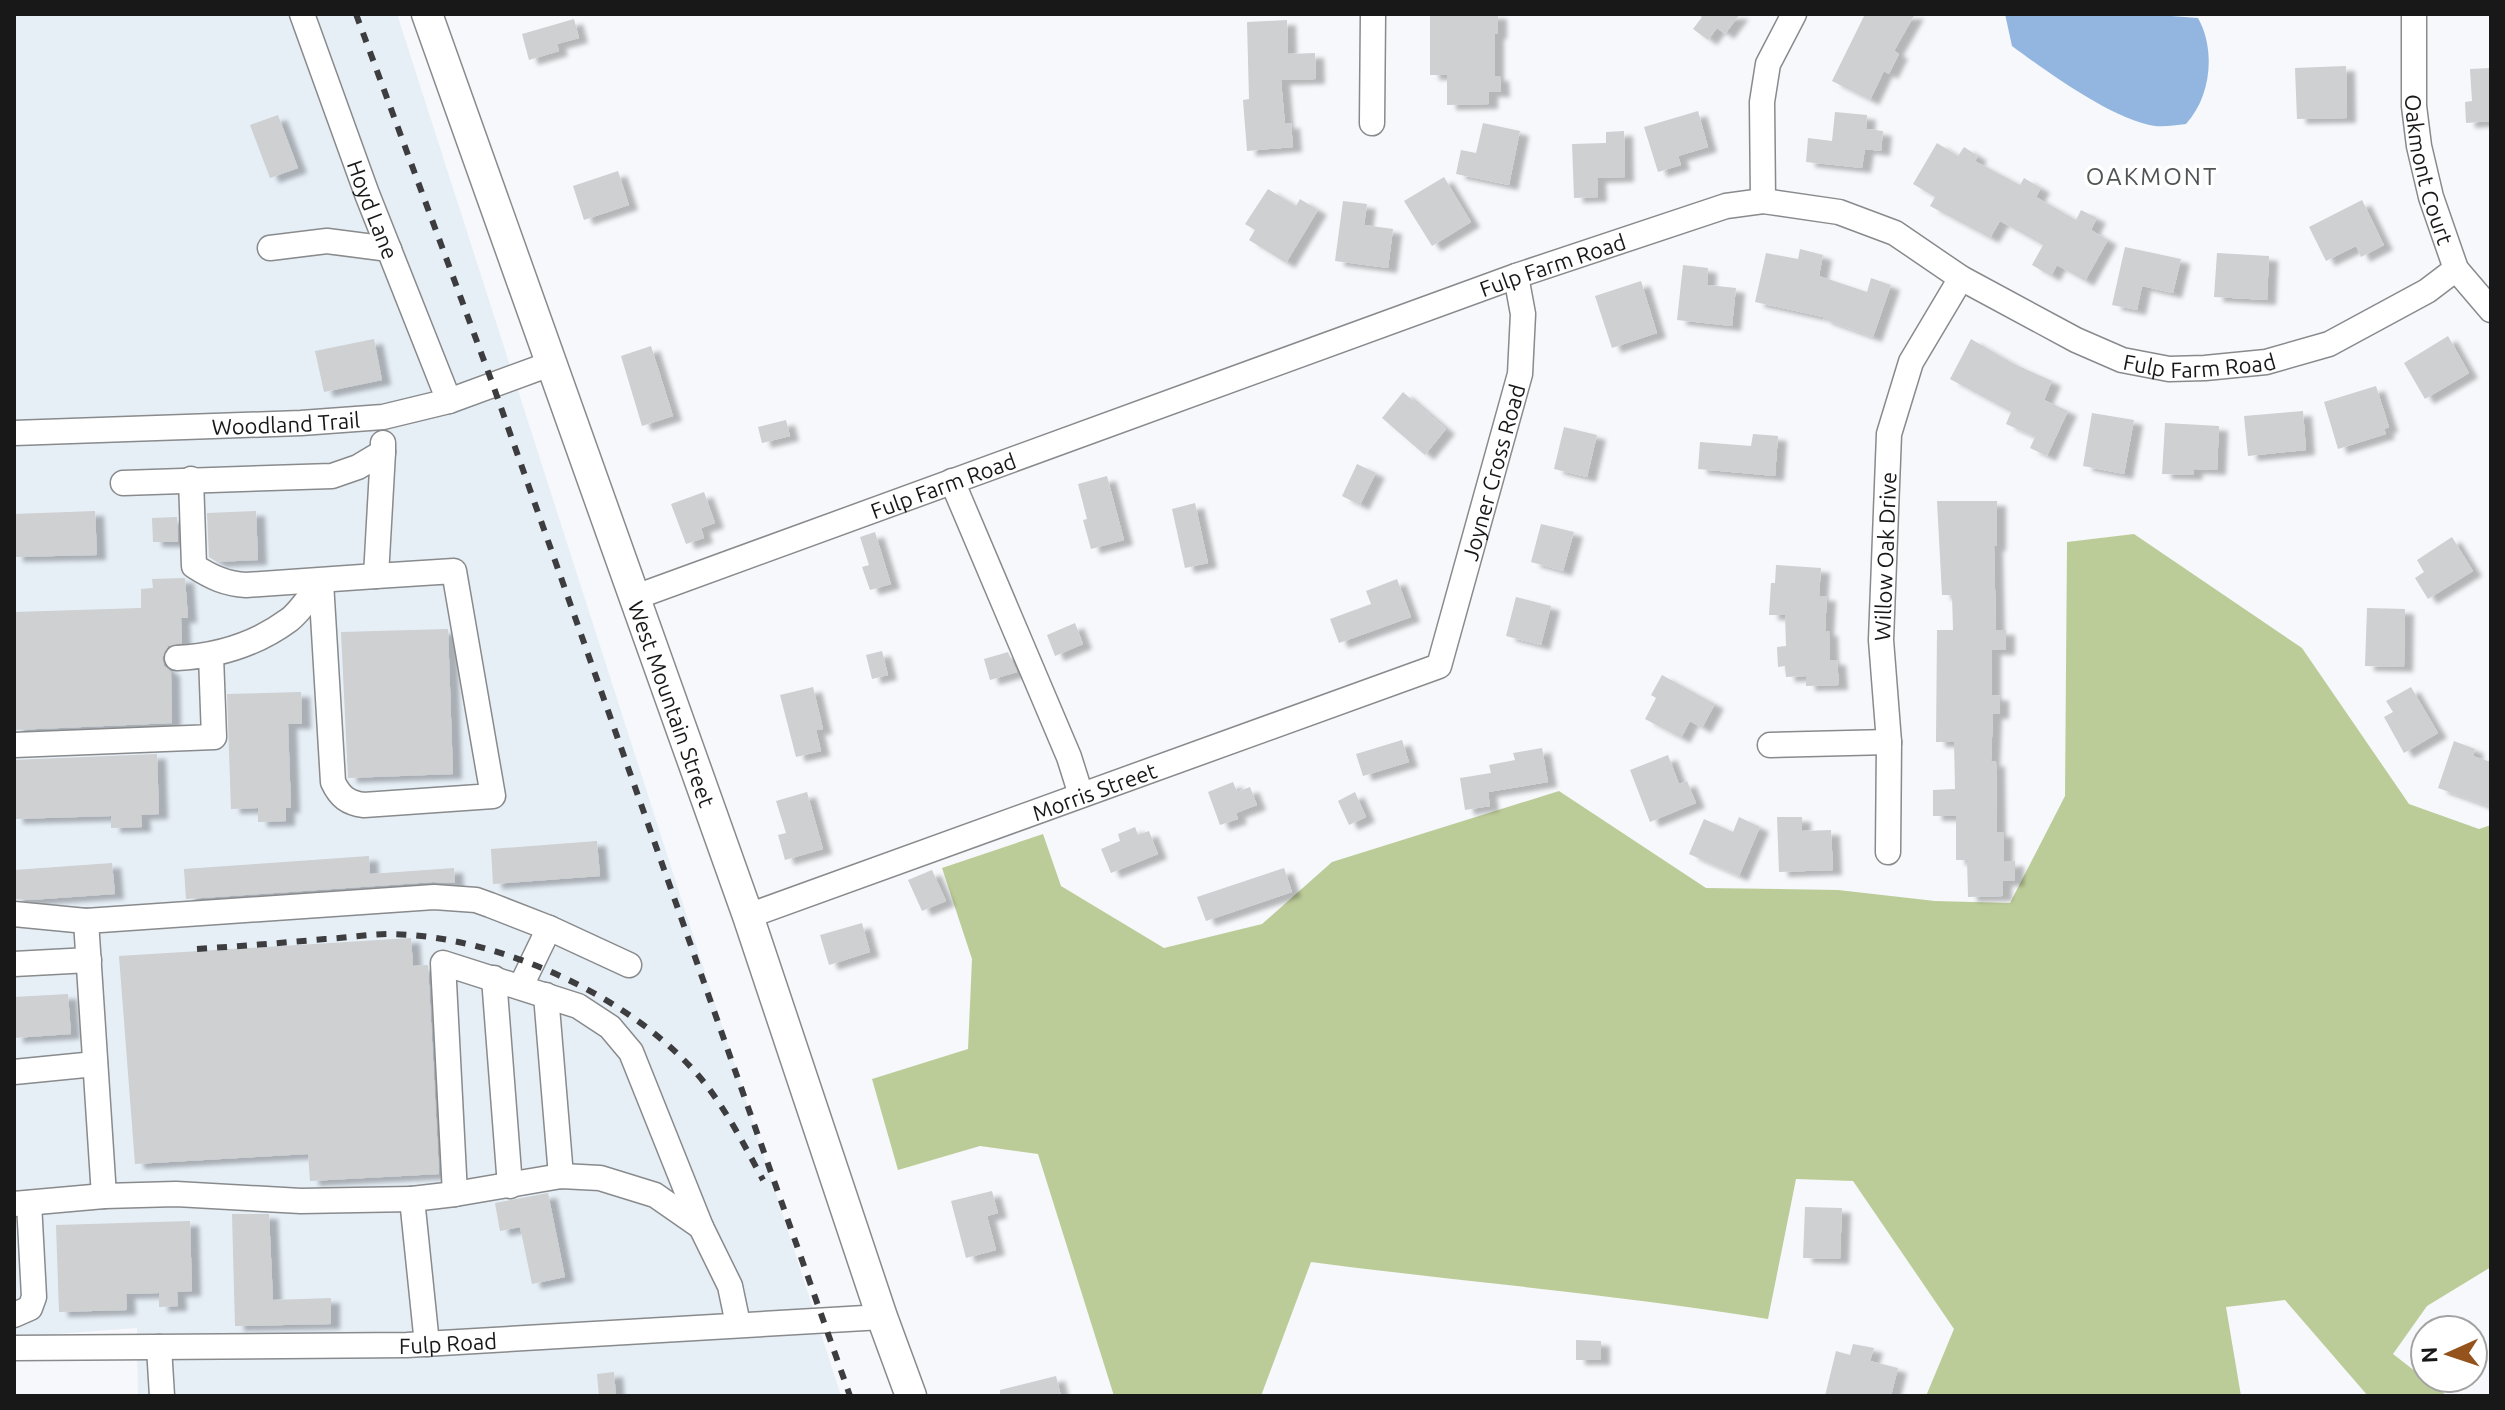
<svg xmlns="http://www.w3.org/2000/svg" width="2505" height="1410" font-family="Ubuntu,sans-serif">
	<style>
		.built { fill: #e6eef6 }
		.forest { fill: #bccc98 }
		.water { fill: #92b6df }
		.building { fill: #ced0d2; filter: url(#shadow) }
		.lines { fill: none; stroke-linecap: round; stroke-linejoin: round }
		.minor-casing { stroke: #888a8c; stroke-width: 27 }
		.major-casing { stroke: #888a8c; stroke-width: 33 }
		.minor { stroke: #fff; stroke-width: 24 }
		.major { stroke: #fff; stroke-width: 30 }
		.rail { stroke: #3d3d3f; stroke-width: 6; stroke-dasharray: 10 10; stroke-linecap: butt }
		.labels { text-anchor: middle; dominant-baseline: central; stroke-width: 7; stroke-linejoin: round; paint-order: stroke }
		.street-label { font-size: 22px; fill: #181819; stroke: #fff }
		.neighbourhood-label { font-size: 24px; letter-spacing: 2px; fill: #515354; stroke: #fff }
	</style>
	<defs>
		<filter id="shadow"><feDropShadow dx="9" dy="5" stdDeviation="2" flood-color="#0004"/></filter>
	</defs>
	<rect width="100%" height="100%" fill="#f6f8fb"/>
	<polygon class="built" points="14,14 397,14 841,1396 138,1396 137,1328 14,1337"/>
	<path class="forest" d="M2134,534l168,114 107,156 70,25 12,-4v442l-64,39 -34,48 54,42h-79l-83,-96 -59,7 15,89h-315l28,-67 -101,-148 -57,-2 -28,140c-152,-25 -305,-37 -457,-57l-50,134h-147l-76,-242 -58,-8 -82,24 -26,-91 96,-30 4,-90 -30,-91 101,-34 18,52 103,62 98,-24 70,-62 227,-71 147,97 132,2 97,11 75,2 55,-107 2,-254z"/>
	<path class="water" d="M2005,14h139l54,4c18,32 13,79 -12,106 -10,1 -21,3 -31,2 -42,-6 -109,-55 -143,-80z"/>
	<g class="building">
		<polygon points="1430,14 1498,14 1498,34 1495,34 1495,76 1500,76 1501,92 1489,92 1489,104 1447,105 1447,75 1430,75"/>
		<polygon points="1697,14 1740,14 1725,34 1717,28 1708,40 1693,29 1702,17"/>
		<polygon points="1865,14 1915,14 1894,51 1899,54 1889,74 1884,71 1870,100 1832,81"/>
		<polygon points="574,19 579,38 557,44 559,51 529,60 522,34"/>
		<polygon points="1287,20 1288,54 1315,53 1316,79 1281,80 1285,124 1291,123 1293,147 1247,151 1243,100 1249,99 1247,22"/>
		<polygon points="2346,66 2347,118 2297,119 2295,68"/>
		<polygon points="2491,68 2491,121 2466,123 2465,102 2472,101 2470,69"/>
		<polygon points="1698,111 1708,147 1678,156 1681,165 1658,172 1644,127"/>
		<polygon points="1835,112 1867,115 1866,129 1883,131 1881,151 1865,149 1862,168 1806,162 1808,138 1832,141"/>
		<polygon points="278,115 298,168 270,178 250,125"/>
		<polygon points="1483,123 1520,131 1509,185 1456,174 1461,150 1476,153"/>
		<polygon points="1624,131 1625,177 1597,178 1598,197 1574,198 1572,144 1606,143 1606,132"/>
		<polygon points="1937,143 1958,156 1964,147 1978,156 1975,161 2020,185 2024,178 2041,188 2036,197 2076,220 2081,210 2097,218 2091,230 2108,240 2085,281 2057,265 2051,276 2032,265 2043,245 2000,221 1990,238 1930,206 1935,197 1913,184"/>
		<polygon points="618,171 629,205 584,220 573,186"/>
		<polygon points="1444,177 1471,222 1432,246 1404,201"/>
		<polygon points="1268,189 1296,206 1300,199 1318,210 1286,263 1249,240 1255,230 1245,224"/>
		<polygon points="2362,200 2384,245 2361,257 2356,246 2326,261 2309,227"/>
		<polygon points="1343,201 1367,204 1364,225 1393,229 1388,268 1335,261"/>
		<polygon points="2125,247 2181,259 2173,293 2142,286 2137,310 2112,305"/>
		<polygon points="1800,249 1823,255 1819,276 1867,292 1871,278 1891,285 1873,337 1823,319 1823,317 1755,302 1766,253 1798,259"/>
		<polygon points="2217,253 2269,256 2267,300 2214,297"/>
		<polygon points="1683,265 1708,268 1707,285 1736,288 1732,326 1677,320"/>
		<polygon points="1641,281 1657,333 1612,348 1595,296"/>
		<polygon points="2448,336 2469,373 2425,399 2404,363"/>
		<polygon points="374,339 382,380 324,392 315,351"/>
		<polygon points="1971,339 2014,364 2052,381 2044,400 2068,411 2047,456 2030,448 2035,437 2006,424 2011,412 1950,379"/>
		<polygon points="651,346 673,416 642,426 621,356"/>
		<polygon points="2376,386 2389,427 2384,429 2386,434 2338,449 2324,402"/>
		<polygon points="1403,392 1446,429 1425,455 1382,418"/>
		<polygon points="2303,411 2306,450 2248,456 2244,416"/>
		<polygon points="2092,413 2134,420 2124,474 2083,466"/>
		<polygon points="786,420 790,436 762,443 758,427"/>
		<polygon points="2165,423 2219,426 2217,470 2194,469 2193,475 2162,474"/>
		<polygon points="1564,427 1597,435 1587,477 1554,469"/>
		<polygon points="1753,434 1778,436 1775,476 1698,469 1700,442 1751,446"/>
		<polygon points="1357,464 1376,473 1360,505 1342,496"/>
		<polygon points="1107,476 1124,540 1091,549 1083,520 1087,519 1078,484"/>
		<polygon points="704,492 715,523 701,528 704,538 686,544 671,504"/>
		<polygon points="1937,501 1997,501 1997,546 1994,546 1996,630 2006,630 2006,650 1992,650 1992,695 2000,696 2000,714 1993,714 1991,762 1996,761 1997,832 2004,832 2004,862 2015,861 2015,881 2003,881 2003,896 1968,897 1967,860 1956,860 1956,816 1933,816 1933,790 1955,789 1954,742 1936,742 1937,630 1953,630 1952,595 1942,595"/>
		<polygon points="1195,503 1208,563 1185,568 1172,509"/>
		<polygon points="95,511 97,555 14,557 14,514"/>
		<polygon points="256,511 258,560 217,562 209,557 207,513"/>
		<polygon points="177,517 178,542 153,542 152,518"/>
		<polygon points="1541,524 1574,532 1563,571 1531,562"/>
		<polygon points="875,532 891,584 870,590 862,567 869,565 860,537"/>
		<polygon points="2452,537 2473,571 2428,599 2415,578 2424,572 2417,560"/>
		<polygon points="1776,565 1821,568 1819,596 1827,596 1825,631 1829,631 1830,660 1837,660 1839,685 1806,686 1806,676 1786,677 1785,666 1778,667 1777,647 1786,646 1785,615 1769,615 1771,583 1775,583"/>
		<polygon points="185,578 188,618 181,618 182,643 168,646 162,658 164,666 171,672 172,723 14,730 14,612 141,608 141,589 153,588 152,579"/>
		<polygon points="1397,579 1411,617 1339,643 1330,619 1371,604 1366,591"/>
		<polygon points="1516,597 1551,606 1541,645 1506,636"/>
		<polygon points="2367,608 2405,609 2404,667 2365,666"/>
		<polygon points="1075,623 1083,644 1055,656 1047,635"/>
		<polygon points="448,629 453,774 348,778 341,632"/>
		<polygon points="882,651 888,675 872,679 866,655"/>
		<polygon points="1008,652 1017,672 990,680 984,659"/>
		<polygon points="1662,675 1715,704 1702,728 1690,721 1681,738 1645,719 1656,698 1651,695"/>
		<polygon points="813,687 823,729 816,730 821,751 796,757 780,695"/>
		<polygon points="2411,687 2438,733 2404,753 2384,717 2393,712 2386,701"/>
		<polygon points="301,692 302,724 288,724 291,808 286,808 286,821 258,822 258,808 231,809 227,694"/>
		<polygon points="1402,740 1409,762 1363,776 1356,754"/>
		<polygon points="2454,741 2475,749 2473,756 2491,762 2491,807 2438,788"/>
		<polygon points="1542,748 1548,782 1488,792 1490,806 1465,810 1460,778 1491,773 1489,765 1515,760 1513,753"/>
		<polygon points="157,754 159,814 141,815 142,827 111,828 111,816 14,819 14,760"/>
		<polygon points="1668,755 1679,784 1687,781 1696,803 1650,822 1630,770"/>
		<polygon points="1233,782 1237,792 1250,787 1257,805 1236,813 1238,819 1220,825 1208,792"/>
		<polygon points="807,792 823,849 785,860 778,835 786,833 776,801"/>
		<polygon points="1355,792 1366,817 1349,825 1338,801"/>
		<polygon points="1739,817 1760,827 1739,876 1689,854 1704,819 1733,832"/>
		<polygon points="1777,817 1802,817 1802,831 1831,830 1833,870 1779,872"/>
		<polygon points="1135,827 1138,835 1149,831 1158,854 1111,873 1101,849 1120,841 1118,834"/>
		<polygon points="597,841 600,876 493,884 491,849"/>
		<polygon points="369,856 370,874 454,868 455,883 433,882 186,899 184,869"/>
		<polygon points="112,863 115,894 30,900 14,899 14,870"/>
		<polygon points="1284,868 1292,892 1206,921 1197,897"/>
		<polygon points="932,870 946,901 922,911 908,880"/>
		<polygon points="862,923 870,952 829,965 820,935"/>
		<polygon points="411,938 413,966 428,965 439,1174 310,1181 308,1154 135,1164 119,956"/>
		<polygon points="68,994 71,1034 14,1038 14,997"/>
		<polygon points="992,1191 998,1213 987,1216 996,1250 966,1258 951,1201"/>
		<polygon points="548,1193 565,1277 532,1284 520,1227 500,1231 495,1203"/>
		<polygon points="1805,1207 1842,1208 1840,1259 1803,1258"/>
		<polygon points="232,1214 269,1214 273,1300 331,1298 331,1324 235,1326"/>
		<polygon points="190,1221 192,1291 177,1292 178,1306 159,1307 159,1293 126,1294 127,1310 59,1312 56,1225"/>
		<polygon points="1576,1340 1601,1341 1601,1360 1576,1360"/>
		<polygon points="1853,1344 1874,1348 1870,1361 1898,1368 1891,1396 1825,1396 1836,1351 1850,1355"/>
		<polygon points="614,1372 616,1396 599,1396 597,1374"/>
		<polygon points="1056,1376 1061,1396 1000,1396 1000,1390"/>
	</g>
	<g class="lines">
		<g class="minor-casing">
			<g id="minor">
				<path id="s1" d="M302,14l65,180 82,207"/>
				<path id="s2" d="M2414,15v91l5,40 12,51 25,72 35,41"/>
				<polyline points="1372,123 1373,14"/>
				<polyline points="1763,201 1762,102 1768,64 1794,14"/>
				<polyline points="270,248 327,241 389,249"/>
				<path id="s3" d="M14,433l287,-10 82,-6 66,-16 101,-37"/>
				<path d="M191,479l3,87c17,11 32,18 52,19l130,-9 7,-124"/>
				<polyline points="952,481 1069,757 1081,795"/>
				<polyline points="123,483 332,476 358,467 383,452 383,443"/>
				<path d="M321,582l12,200c7,15 15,21 31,23l129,-9 -39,-225 -78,5"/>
				<path id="s4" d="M633,598l883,-322 210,-70 37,-5 76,11 56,21 66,45 115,62 46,20 47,9 36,-1 61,-6 63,-18 98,-53 29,-22"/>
				<path d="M177,658c41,-2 78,-13 112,-38 12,-9 22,-26 32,-38"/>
				<polyline points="14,745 214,737 211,656"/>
				<polyline points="1770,745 1889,742"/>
				<path id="s5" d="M1888,852l1,-110 -8,-102 8,-206 22,-72 50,-84"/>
				<polyline points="14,914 86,921"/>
				<path id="s6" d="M748,916l691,-250 81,-292 3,-60 -7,-38"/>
				<polyline points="14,964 89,960"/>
				<polyline points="494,978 510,1186"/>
				<polyline points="521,986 549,928"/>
				<polyline points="546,995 561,1176"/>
				<polyline points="14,1072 95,1064"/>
				<polyline points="455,1194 443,963 578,1006 610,1027 631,1052 701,1227"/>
				<polyline points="412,1199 301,1201 176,1194 104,1196 86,921 434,897 476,900 490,905 549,928 629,965"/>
				<polyline points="14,1204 104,1196"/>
				<polyline points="14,1315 30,1308 34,1297 29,1203"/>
				<polyline points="427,1344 412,1199 455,1194 561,1176 600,1178 655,1195 701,1227 730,1286 738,1324"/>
				<polyline points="159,1347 162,1396"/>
				<path id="s7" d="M14,1348l393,-3 475,-28"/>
			</g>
		</g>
		<g class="major-casing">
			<g id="major">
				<path id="s8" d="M427,14l321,902 134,401 29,79"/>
			</g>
		</g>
		<use href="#minor" class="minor"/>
		<use href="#major" class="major"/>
		<g class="rail">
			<polyline points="356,14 493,385 850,1396"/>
			<path d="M197,949c43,-3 85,-6 128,-10 22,-1 44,-5 66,-5 110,2 248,65 316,152 22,29 39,62 56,94"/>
		</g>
	</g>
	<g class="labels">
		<g class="street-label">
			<text stroke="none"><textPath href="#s2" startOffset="156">Oakmont Court</textPath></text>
			<text stroke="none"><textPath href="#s1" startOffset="208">Hoyd Lane</textPath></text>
			<text stroke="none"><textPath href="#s4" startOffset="978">Fulp Farm Road</textPath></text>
			<text stroke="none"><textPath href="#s4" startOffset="1674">Fulp Farm Road</textPath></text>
			<text stroke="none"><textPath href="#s3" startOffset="272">Woodland Trail</textPath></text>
			<text stroke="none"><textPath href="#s6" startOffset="936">Joyner Cross Road</textPath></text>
			<text stroke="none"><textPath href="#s4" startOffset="330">Fulp Farm Road</textPath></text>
			<text stroke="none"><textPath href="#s5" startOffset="296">Willow Oak Drive</textPath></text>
			<text stroke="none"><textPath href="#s8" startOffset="732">West Mountain Street</textPath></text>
			<text stroke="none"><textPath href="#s6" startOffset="368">Morris Street</textPath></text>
			<text stroke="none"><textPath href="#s7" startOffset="434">Fulp Road</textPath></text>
		</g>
		<g class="neighbourhood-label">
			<text x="2152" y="176">OAKMONT</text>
		</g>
	</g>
	<rect width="2505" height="1410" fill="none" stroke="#181819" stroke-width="32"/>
	<g transform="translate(2449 1354) rotate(267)"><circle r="38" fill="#ffffff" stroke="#a3a3a3" stroke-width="2"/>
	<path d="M0-6L14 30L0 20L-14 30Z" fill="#94531d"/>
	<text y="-12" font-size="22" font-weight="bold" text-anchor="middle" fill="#181819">N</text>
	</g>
</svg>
